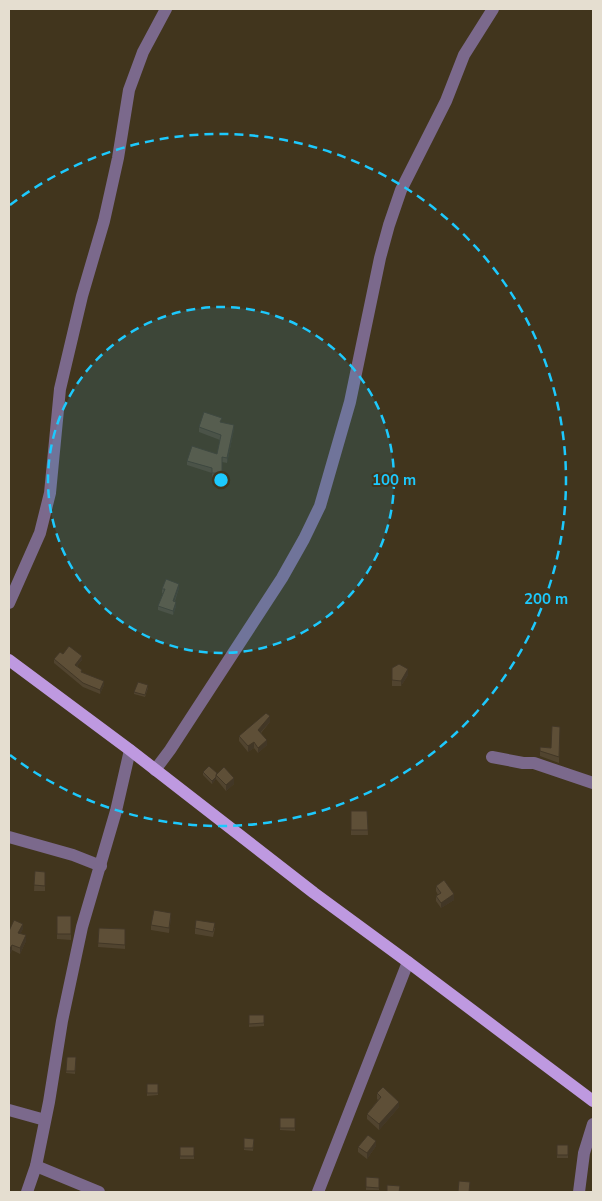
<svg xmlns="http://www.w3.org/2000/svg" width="602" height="1201" font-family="'Nunito Sans',sans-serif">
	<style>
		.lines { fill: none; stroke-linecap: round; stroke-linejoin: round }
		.minor { stroke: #7b698c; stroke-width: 12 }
		.major { stroke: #be99e0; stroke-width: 12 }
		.wall { fill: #51442f }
		.shaded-wall { fill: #423726 }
		.building { fill: #5e4f37; stroke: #423726 }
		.ring { fill: none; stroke: #1dc9fd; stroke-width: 2.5; stroke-dasharray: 9 6 }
		.centre { fill: #1dc9fd; stroke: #41351d; stroke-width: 2.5 }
		.ring-label { font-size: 15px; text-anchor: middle; font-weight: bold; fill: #1dc9fd; stroke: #41351d; stroke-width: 4; stroke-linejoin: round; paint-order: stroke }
	</style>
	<rect width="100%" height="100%" fill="#41351d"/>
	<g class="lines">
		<g class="minor">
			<polyline points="9,603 40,533 50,493 60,389 82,296 104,221 118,158 129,90 143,52 166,9"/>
			<polyline points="492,757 523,763 534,763 593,783"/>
			<polyline points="155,770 170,750 282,578 304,539 320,506 350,402 380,258 389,225 401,190 446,101 464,55 493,9"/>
			<polyline points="9,837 73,855 101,866"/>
			<polyline points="9,1110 45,1120"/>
			<polyline points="36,1166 99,1192"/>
			<polyline points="27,1192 36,1166 49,1102 62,1021 82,927 116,811 130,750"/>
			<polyline points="318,1192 408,962"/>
			<polyline points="579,1192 584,1153 593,1124"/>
		</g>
		<polyline class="major" points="9,660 130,750 314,893 408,962 593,1101"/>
	</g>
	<g class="wall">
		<polygon points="222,422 234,429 227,463 222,462 222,477 212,477 212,473 187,465 187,461 217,454 220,440 199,432 199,427"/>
		<polygon points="179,588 175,601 176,606 173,615 158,610 158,606 163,593 162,593 162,589"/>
		<polygon points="63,654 82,660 77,666 82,672 104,685 100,694 83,687 54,663 54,659"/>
		<polygon points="392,668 408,675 401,686 392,686"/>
		<polygon points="148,688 145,697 134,694 134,692"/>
		<polygon points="270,722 261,733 267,745 258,753 254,748 248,752 239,741 239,736"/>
		<polygon points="560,727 559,763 540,756 540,747 551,748"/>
		<polygon points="203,772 217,773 234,784 226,791 216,779 212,784 203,775"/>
		<polygon points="351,811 367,811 368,835 351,835"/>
		<polygon points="35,871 45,872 45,891 34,891"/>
		<polygon points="436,886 454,900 441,908 436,901 436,896 438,895 436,891"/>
		<polygon points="57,916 71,916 71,940 57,939"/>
		<polygon points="171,918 169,933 151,930 151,925"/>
		<polygon points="99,928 125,929 125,949 98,947"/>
		<polygon points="195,928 215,928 213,937 195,934"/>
		<polygon points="23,929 20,934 26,941 20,954 12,950 9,956 9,931"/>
		<polygon points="249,1015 264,1015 264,1026 249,1027"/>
		<polygon points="67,1057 76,1057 75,1074 66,1073"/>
		<polygon points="147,1084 158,1084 158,1095 147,1096"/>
		<polygon points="377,1093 399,1107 379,1130 367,1119 367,1114 378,1100 377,1099"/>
		<polygon points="280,1118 295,1118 295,1131 280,1130"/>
		<polygon points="244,1138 254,1139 253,1151 244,1150"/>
		<rect x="557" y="1145" width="11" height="13"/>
		<polygon points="376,1146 367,1159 358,1152 358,1147"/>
		<rect x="180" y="1147" width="14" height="12"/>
		<polygon points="366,1177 379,1178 379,1190 366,1190"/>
	</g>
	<g class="shaded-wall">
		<polygon points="234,425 234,429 227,463 227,458"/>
		<polygon points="179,584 179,588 173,605 173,601"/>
		<polygon points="176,602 176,606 173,615 173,611"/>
		<polygon points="82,656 82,660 75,668 75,665"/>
		<polygon points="408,669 408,675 401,686 401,681"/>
		<polygon points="104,681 104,685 100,694 100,690"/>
		<polygon points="270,716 270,722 258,735 258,730"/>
		<polygon points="267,740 267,745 258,753 258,748"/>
		<polygon points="254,742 254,748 248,752 248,746"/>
		<polygon points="216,777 216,779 212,784 212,781"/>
		<polygon points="234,778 234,784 226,791 226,785"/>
		<polygon points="454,894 454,900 441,908 441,903"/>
		<polygon points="171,913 171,918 169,933 169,928"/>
		<polygon points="23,924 23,929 18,938 18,933"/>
		<polygon points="26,935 26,941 20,954 20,948"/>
		<polygon points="12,945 12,950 9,956 9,950"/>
		<polygon points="399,1102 399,1107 379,1130 379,1124"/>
		<polygon points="376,1141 376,1146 367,1159 367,1153"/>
	</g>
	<g class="building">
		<polygon points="204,412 222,418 220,422 234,425 227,458 222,457 222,473 212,473 212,468 187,461 192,446 217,454 221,435 199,427"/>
		<polygon points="166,579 179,584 173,601 176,602 173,611 158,606 165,589 162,589"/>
		<polygon points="69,646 82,656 75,665 82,670 81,672 104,681 100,690 83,683 54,659 60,652 63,654"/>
		<polygon points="399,664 408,669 401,681 392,680 392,668"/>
		<polygon points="138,682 148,685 145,695 134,692"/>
		<polygon points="266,713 270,716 258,730 267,740 258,748 254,742 248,746 239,736"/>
		<polygon points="552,726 560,727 559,757 540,751 540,747 551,748"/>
		<polygon points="209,766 217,773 216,775 216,777 212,781 203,772"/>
		<polygon points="224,767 234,778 226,785 216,775"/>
		<polygon points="351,811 367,811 368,830 351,830"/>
		<polygon points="35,871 45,872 45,886 34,885"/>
		<polygon points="444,880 454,894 441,903 436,896 441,893 436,886"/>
		<polygon points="154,910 171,913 169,928 151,925"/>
		<rect x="57" y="916" width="14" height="18"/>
		<polygon points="14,920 23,924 18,933 26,935 20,948 12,945 9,950 9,931"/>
		<polygon points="196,920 215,923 213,932 195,928"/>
		<polygon points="99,928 125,929 125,945 98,943"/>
		<polygon points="249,1015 264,1015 264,1023 249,1024"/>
		<polygon points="67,1057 76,1057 75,1071 66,1071"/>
		<rect x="147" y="1084" width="11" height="9"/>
		<polygon points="383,1087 399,1102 379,1124 367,1114 381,1097 377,1093"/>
		<rect x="280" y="1118" width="15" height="10"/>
		<polygon points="368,1135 376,1141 367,1153 358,1147"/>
		<polygon points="244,1138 254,1139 253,1148 244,1148"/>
		<rect x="557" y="1145" width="11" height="10"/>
		<rect x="180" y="1147" width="14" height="9"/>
		<polygon points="366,1177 379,1178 379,1188 366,1187"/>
		<polygon points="459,1181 470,1182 469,1192 458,1192"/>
		<polygon points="387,1185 400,1186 399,1192 387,1192"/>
	</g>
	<circle cx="221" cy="480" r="173" fill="#1dc9fd" fill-opacity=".12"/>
	<g class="ring">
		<circle cx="221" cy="480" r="173"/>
		<path d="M10 205A346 346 0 1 1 10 755"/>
	</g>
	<circle cx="221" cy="480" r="8" class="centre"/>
	<g class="ring-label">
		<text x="394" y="485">100 m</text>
		<text x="546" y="604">200 m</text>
	</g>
	<rect width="602" height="1201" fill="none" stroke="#e5ded0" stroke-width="20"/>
</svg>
